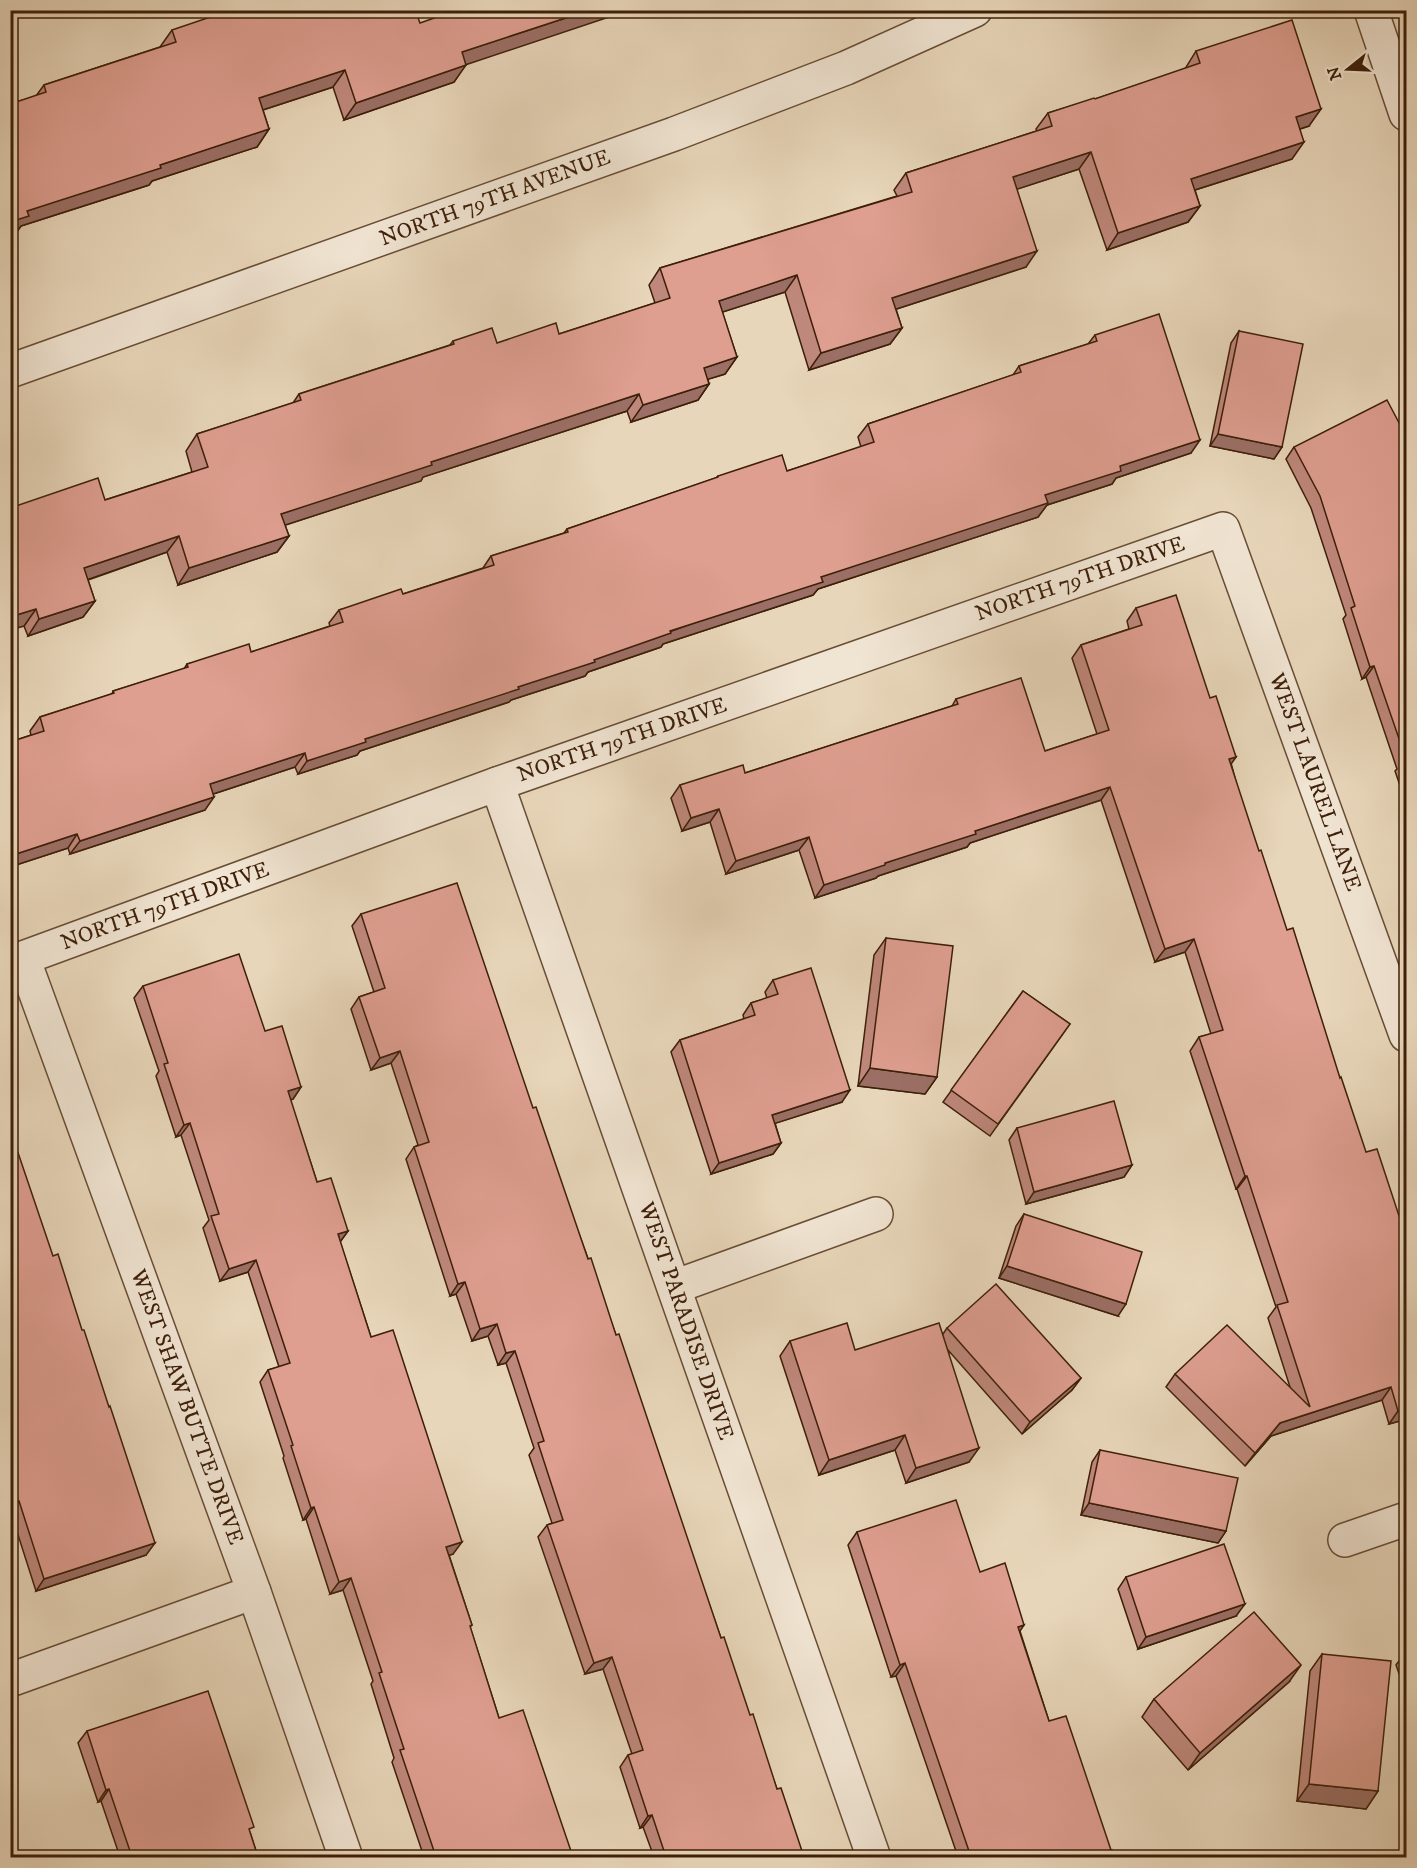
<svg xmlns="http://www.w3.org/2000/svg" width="1417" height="1868" font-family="'IM FELL DW Pica',serif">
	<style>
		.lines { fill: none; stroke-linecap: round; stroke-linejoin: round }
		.minor-casing { stroke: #684d35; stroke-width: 36 }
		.minor { stroke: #f0e4d2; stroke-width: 33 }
		.wall { fill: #bf887c; stroke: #3e1f09; stroke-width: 1.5 }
		.shaded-wall { fill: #9b6f65; stroke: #3e1f09; stroke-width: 1.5 }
		.building { fill: #de9e90; stroke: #3e1f09; stroke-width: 1.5 }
		.labels { text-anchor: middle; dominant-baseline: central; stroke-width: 6; stroke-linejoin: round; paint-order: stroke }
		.street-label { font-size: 22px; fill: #3e1f09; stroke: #f0e4d2 }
	</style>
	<rect width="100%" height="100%" fill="#e8d6ba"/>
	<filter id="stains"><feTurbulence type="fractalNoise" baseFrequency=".00333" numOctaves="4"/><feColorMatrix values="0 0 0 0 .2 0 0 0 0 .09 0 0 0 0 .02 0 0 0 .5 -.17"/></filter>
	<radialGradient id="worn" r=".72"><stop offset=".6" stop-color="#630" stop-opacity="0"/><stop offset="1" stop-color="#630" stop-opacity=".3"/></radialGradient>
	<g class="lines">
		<g class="minor-casing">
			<g id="minor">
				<polyline points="1371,10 1406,114"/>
				<polyline points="10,371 674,134 846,68 975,10"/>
				<polyline points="497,784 874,1858"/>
				<polyline points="674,1287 876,1214"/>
				<polyline points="1345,1540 1406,1519"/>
				<polyline points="10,1680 254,1592"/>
				<polyline points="346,1858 254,1592 23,958 497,784 1223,529 1406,1035"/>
			</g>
		</g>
		<use href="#minor" class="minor"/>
	</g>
	<g class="wall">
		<polygon points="420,23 466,64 454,82 344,120 333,87 263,110 269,129 257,147 152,181 149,185 21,226 16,233 10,235 10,104 36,96 44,85 160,47 172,30"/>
		<polygon points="1196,51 1309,126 1300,129 1292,159 1195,190 1200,206 1188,222 1107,250 1079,169 1017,189 1026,267 896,309 902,328 890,344 809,370 785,292 722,312 737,357 725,374 708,379 709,384 698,400 631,422 627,411 423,477 421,481 285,525 289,536 277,552 178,585 167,552 88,580 95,601 83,617 28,636 24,626 105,500 192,472 186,451 197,434 293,403 299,394 450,345 453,341 497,343 559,334 655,303 649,285 660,268 897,196 894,190 906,173 1037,131 1036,129 1048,113 1095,99 1185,69"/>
		<polygon points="1239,331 1282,447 1274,459 1210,446 1231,343"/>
		<polygon points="1095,335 1191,453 1116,478 1112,484 1047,505 1038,517 818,589 813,595 663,644 661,647 588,672 585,676 511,700 509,702 360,751 357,755 298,774 295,767 213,794 205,810 70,854 68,848 10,867 10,742 31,735 30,731 40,717 112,694 113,691 184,669 187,664 251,652 330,626 329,623 339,610 403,594 483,568 491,556 564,533 567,529 716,478 718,476 787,471 861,447 858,437 868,424 1013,375 1019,366 1088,344"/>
		<polygon points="1407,438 1407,806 1395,771 1397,769 1366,677 1362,679 1343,619 1346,615 1311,508 1286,459 1294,447"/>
		<polygon points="1136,608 1210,698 1236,757 1231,763 1407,1419 1389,1424 1382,1400 1271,1436 1245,1466 1166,1387 1175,1374 1290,1387 1268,1318 1276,1307 1237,1189 1236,1189 1190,1051 1199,1037 1211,1034 1185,952 1155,962 1101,800 970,843 967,847 878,876 876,878 815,898 799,850 726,874 710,822 682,831 671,798 680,785 745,773 952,706 956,699 1045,751 1097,734 1072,658 1081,645 1129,629 1127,621"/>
		<polygon points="361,914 533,1108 616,1335 721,1638 777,1789 804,1857 654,1857 643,1827 640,1828 620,1767 628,1755 632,1754 603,1669 585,1674 538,1537 547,1525 552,1523 529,1455 534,1448 506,1363 498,1365 488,1336 472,1341 456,1294 450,1296 406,1159 414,1147 418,1145 391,1063 371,1070 351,1009 359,997 374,992 352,926"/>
		<polygon points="886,938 937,1077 925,1094 858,1086 874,955"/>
		<polygon points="773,980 842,1102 775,1123 781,1143 773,1154 711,1174 671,1052 680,1040 744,1019 743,1015 751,1003 767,998 765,992"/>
		<polygon points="143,986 265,1031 301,1087 293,1099 290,1100 317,1182 348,1231 340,1242 371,1337 453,1554 449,1555 472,1625 470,1627 499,1718 573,1857 424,1857 392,1762 394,1758 371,1684 373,1681 343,1590 330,1594 306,1519 303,1520 283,1458 284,1456 260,1382 268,1370 279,1367 248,1272 220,1281 203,1228 209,1220 181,1135 176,1137 156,1076 159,1071 134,998"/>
		<polygon points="1023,991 1070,1024 990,1136 943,1102"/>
		<polygon points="1017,1128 1132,1165 1124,1177 1026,1204 1009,1140"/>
		<polygon points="10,1129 146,1555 36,1591 11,1513"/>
		<polygon points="1024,1214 1118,1316 999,1278 1016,1226"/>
		<polygon points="947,1328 1081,1378 1072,1390 1022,1434 948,1350 969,1462 906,1483 895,1450 819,1475 780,1356 790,1341 855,1350 943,1334"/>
		<polygon points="1100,1450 1226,1531 1218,1543 1081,1515 1092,1462"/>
		<polygon points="857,1532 980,1572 1020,1631 1049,1721 1106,1857 958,1857 896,1676 891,1677 848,1545"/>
		<polygon points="1126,1577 1236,1616 1138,1649 1118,1589"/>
		<polygon points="1407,1652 1407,1697 1396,1665 1405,1653"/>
		<polygon points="1322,1654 1378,1791 1366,1809 1297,1801 1310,1671"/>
		<polygon points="1289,1682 1188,1770 1142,1717 1154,1699"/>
		<polygon points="87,1731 250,1832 258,1857 120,1857 101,1801 98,1802 78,1743"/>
	</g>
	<g class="shaded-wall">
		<polygon points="590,10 630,10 450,70 462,52"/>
		<polygon points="466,65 454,82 344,120 356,103"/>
		<polygon points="345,70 333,87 247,115 259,98"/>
		<polygon points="1321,109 1309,126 1284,134 1296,117"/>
		<polygon points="269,129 257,147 152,181 149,185 21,226 16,233 10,235 10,222 27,211 160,165"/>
		<polygon points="1304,142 1292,159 1179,195 1191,179"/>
		<polygon points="1091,152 1079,169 1002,194 1013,177"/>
		<polygon points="1200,206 1188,222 1107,250 1118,233"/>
		<polygon points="1037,251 1026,267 881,314 892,298"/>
		<polygon points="797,275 785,292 707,317 719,301"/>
		<polygon points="902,328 890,344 809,370 821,353"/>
		<polygon points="737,357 725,374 693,384 704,368"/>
		<polygon points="709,384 698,400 631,422 643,405"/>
		<polygon points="639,394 627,411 423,477 421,481 270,530 281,514 431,462"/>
		<polygon points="1218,434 1282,447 1274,459 1210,446"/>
		<polygon points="1200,440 1191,453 1116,478 1112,484 1047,505 1038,517 818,589 813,595 663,644 661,647 588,672 585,676 511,700 509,702 360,751 357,755 298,774 307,761 365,739 518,687 1045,495 1120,466"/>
		<polygon points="179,536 167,552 72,585 84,568"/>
		<polygon points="289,536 277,552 178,585 189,568"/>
		<polygon points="95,601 83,617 28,636 39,619"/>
		<polygon points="36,609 24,626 10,630 10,617"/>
		<polygon points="1374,666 1366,677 1362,679 1370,667"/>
		<polygon points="305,753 295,767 201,798 210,784"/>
		<polygon points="1236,757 1227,770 1229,759"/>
		<polygon points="1110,787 1101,800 970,843 967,847 878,876 876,878 815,898 824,885 975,831"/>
		<polygon points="214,797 205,810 70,854 80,841"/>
		<polygon points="719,809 710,822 682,831 691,818"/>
		<polygon points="77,834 68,848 10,867 10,856"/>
		<polygon points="809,837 799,850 726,874 736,861"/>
		<polygon points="1194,939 1185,952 1155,962 1165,949"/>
		<polygon points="400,1051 391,1063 371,1070 380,1058"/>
		<polygon points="870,1068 937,1077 925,1094 858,1086"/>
		<polygon points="301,1087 293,1099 279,1103 288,1091"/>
		<polygon points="850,1090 842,1102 764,1127 772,1115"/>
		<polygon points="190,1123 181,1135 176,1137 184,1125"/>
		<polygon points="781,1143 773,1154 711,1174 719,1163"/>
		<polygon points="1132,1165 1124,1177 1026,1204 1034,1192"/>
		<polygon points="1245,1176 1247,1176 1237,1189 1236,1189"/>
		<polygon points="348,1231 340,1242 338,1234"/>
		<polygon points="256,1260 248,1272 220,1281 229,1269"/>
		<polygon points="1007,1266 1126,1304 1118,1316 999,1278"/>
		<polygon points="465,1282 456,1294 450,1296 458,1284"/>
		<polygon points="497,1324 488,1336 472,1341 480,1329"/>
		<polygon points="515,1351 506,1363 498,1365 506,1353"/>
		<polygon points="1081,1378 1072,1390 1022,1434 1030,1422"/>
		<polygon points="1391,1387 1382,1400 1271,1436 1245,1466 1255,1453 1280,1423"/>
		<polygon points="1407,1408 1407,1419 1389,1424 1398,1411"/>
		<polygon points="905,1435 895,1450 819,1475 829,1460"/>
		<polygon points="979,1448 969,1462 906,1483 916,1468"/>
		<polygon points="19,1501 11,1513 10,1513 10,1504"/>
		<polygon points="1089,1503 1226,1531 1218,1543 1081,1515"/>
		<polygon points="314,1507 306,1519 303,1520 311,1508"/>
		<polygon points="462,1542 453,1554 438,1559 446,1547"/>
		<polygon points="155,1543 146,1555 36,1591 44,1579"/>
		<polygon points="351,1578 343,1590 330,1594 339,1582"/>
		<polygon points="1245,1604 1236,1616 1138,1649 1146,1637"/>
		<polygon points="1024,1625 1016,1637 1018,1627"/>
		<polygon points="612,1657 603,1669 585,1674 594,1663"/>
		<polygon points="905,1663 896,1676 891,1677 900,1665"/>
		<polygon points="1301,1665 1289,1682 1188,1770 1200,1753"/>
		<polygon points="1309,1784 1378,1791 1366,1809 1297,1801"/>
		<polygon points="109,1789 101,1801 98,1802 106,1790"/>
		<polygon points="652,1815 643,1827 640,1828 648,1816"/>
		<polygon points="1111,1850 1106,1857 1104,1852"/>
	</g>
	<g class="building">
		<polygon points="231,10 415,10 420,23 457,10 590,10 462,52 466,65 356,103 345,70 259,98 269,129 160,165 161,168 27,211 29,216 10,222 10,104 46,92 44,85 176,42 172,30"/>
		<polygon points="1292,20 1321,109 1296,117 1304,142 1191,179 1200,206 1118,233 1091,152 1013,177 1037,251 892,298 902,328 821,353 797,275 719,301 737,357 704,368 709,384 643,405 639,394 431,462 432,465 281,514 289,536 189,568 179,536 84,568 95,601 39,619 36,609 10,617 10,508 98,478 105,500 208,467 197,434 301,400 299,394 454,344 453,341 492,328 497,343 556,323 559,334 670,298 660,268 912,192 906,173 1052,126 1048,113 1094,98 1095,99 1200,63 1196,51"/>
		<polygon points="1159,314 1200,440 1120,466 1121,471 1045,495 1048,503 821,577 823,582 670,631 671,633 594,660 595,662 518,687 519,689 365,739 366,742 307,761 305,753 210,784 214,797 80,841 77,834 10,856 10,742 44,731 40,717 114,693 113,691 188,667 187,664 249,644 251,652 343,622 339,610 401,589 403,594 494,565 491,556 568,532 567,529 718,477 718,476 782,455 787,471 874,442 868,424 1021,372 1019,366 1097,341 1095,335"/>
		<polygon points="1239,331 1303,344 1282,447 1218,434"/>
		<polygon points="1387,400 1407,438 1407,768 1404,760 1406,759 1374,666 1370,667 1351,608 1355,606 1320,496 1294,447"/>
		<polygon points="1176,595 1210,698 1216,696 1236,757 1229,759 1259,851 1261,850 1287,930 1293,928 1340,1078 1341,1077 1366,1152 1377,1149 1407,1240 1407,1408 1398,1411 1391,1387 1280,1423 1255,1453 1175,1374 1227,1325 1310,1407 1277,1305 1288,1302 1247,1176 1245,1176 1199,1037 1223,1030 1194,939 1165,949 1110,787 975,831 976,834 885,863 885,865 824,885 809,837 736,861 719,809 691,818 680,785 743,765 745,773 958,704 956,699 1021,678 1045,751 1109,730 1081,645 1142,625 1136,608"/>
		<polygon points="457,883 533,1108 536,1107 588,1259 591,1258 616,1335 619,1334 721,1638 724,1637 750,1715 753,1714 777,1789 781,1788 804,1857 666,1857 652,1815 648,1816 628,1755 643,1750 612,1657 594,1663 547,1525 563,1520 538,1443 544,1441 515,1351 506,1353 497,1324 480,1329 465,1282 458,1284 414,1147 429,1142 400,1051 380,1058 359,997 385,988 361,914"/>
		<polygon points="886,938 953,946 937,1077 870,1068"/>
		<polygon points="239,954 265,1031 282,1026 301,1087 288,1091 317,1182 331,1178 348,1231 338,1234 371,1337 393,1330 462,1542 446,1547 472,1625 470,1626 499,1718 523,1710 573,1857 436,1857 400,1750 404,1749 379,1673 382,1672 351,1578 339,1582 314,1507 311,1508 291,1446 293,1445 268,1370 290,1363 256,1260 229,1269 211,1216 219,1214 190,1123 184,1125 164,1064 168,1063 143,986"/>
		<polygon points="811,968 850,1090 772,1115 781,1143 719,1163 680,1040 755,1015 751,1003 778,994 773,980"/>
		<polygon points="1023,991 1070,1024 998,1124 951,1090"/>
		<polygon points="1114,1101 1132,1165 1034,1192 1017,1128"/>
		<polygon points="10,1129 53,1256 58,1254 82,1330 84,1330 109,1407 110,1406 155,1543 44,1579 19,1501 10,1504"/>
		<polygon points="1024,1214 1142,1252 1126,1304 1007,1266"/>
		<polygon points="996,1284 1081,1378 1030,1422 947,1328"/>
		<polygon points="847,1323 855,1350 939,1323 979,1448 916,1468 905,1435 829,1460 790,1341"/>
		<polygon points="1100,1450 1238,1478 1226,1531 1089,1503"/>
		<polygon points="956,1500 980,1572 1005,1563 1024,1625 1018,1627 1049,1721 1066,1716 1111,1850 1104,1852 1105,1857 971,1857 905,1663 900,1665 857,1532"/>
		<polygon points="1224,1544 1245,1604 1146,1637 1126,1577"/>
		<polygon points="1254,1612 1301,1665 1200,1753 1154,1699"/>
		<polygon points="1322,1654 1391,1661 1378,1791 1309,1784"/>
		<polygon points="208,1691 254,1827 249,1829 258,1857 132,1857 109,1789 106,1790 87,1731"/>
	</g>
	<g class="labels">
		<g class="street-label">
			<text transform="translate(495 198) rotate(-20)">NORTH 79TH AVENUE</text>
			<text transform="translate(1080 579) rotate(-19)">NORTH 79TH DRIVE</text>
			<text transform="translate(622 740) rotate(-19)">NORTH 79TH DRIVE</text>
			<text transform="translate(1315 782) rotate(70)">WEST LAUREL LANE</text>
			<text transform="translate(165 906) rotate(-20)">NORTH 79TH DRIVE</text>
			<text transform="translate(686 1321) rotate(71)">WEST PARADISE DRIVE</text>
			<text transform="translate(187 1407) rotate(70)">WEST SHAW BUTTE DRIVE</text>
		</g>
	</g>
	<rect width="1417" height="1868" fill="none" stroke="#e8d6ba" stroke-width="36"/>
	<rect x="12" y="12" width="1393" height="1844" fill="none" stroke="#3e1f09" stroke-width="3"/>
	<rect x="18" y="18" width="1381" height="1832" fill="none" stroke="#3e1f09" stroke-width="1.5"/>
	<g transform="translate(1348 69) rotate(252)" stroke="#f0e4d2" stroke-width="4.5" paint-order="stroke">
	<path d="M0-4.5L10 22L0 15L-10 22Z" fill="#3e1f09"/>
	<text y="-9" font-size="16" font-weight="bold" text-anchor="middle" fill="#3e1f09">N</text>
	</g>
	<rect width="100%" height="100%" filter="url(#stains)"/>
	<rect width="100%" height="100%" fill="url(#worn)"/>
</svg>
